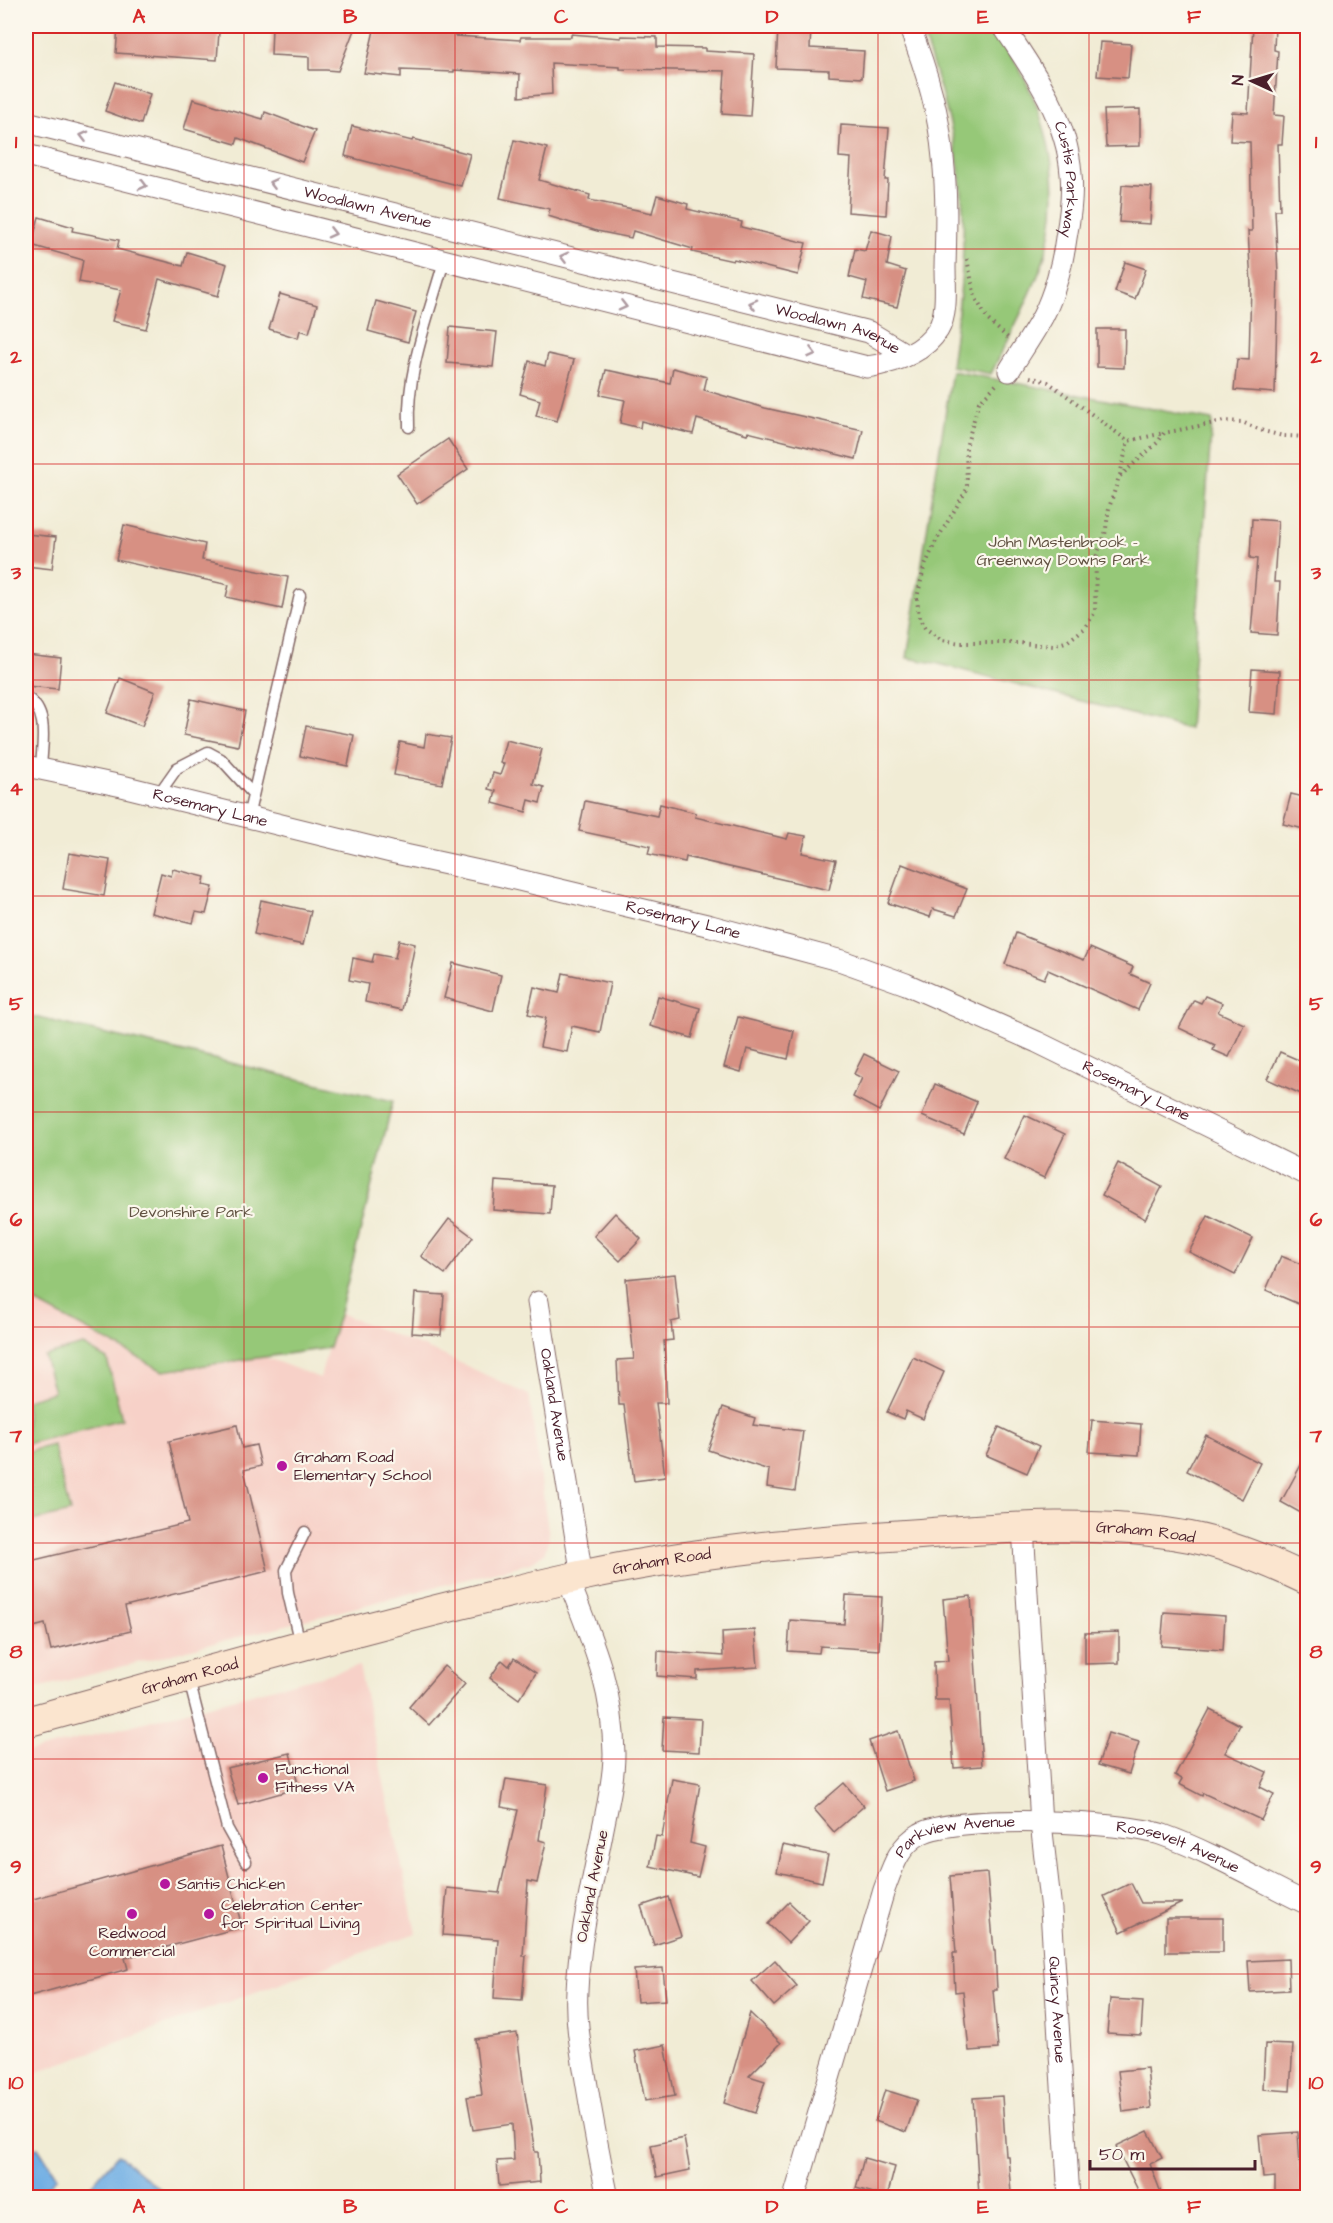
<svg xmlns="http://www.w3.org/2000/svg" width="1333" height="2223" font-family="'Architects Daughter',sans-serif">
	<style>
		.built { fill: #f7d1c8 }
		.green { fill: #96c878; stroke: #707452; stroke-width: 1.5 }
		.water { fill: #71afe4; stroke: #5e6788; stroke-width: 1.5 }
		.building { fill: #d79083 }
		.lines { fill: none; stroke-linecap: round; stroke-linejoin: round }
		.lane-casing { stroke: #846766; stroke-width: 13 }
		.street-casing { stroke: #846766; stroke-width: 23 }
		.secondary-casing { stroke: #846766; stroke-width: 32 }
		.path { stroke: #846766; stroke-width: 4; stroke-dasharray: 1.5 4.5; stroke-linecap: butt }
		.lane { stroke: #fff; stroke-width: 10 }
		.street { stroke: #fff; stroke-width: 21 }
		.secondary { stroke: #fbe5cf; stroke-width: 30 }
		.oneway { stroke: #ae9aa0 }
		.grid { fill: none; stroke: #d62828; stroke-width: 1.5; stroke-opacity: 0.55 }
		.poi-dot { fill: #b5179e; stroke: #fbf7ec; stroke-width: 2 }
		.labels { text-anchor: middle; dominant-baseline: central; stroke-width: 4.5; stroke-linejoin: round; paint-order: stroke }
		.street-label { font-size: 16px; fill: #4a1f2b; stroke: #fbf7ec }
		.park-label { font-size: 16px; fill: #615242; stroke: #fbf7ec }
		.poi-label { font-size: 16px; fill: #4a1f2b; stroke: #fbf7ec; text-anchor: start }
		.neatline { fill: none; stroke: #d62828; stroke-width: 2 }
		.grid-label { font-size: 20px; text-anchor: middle; font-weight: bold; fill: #d62828 }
	</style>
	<rect width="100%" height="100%" fill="#fbf7ec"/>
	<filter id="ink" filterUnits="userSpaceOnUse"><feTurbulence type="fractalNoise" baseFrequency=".0167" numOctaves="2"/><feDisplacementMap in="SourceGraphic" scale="12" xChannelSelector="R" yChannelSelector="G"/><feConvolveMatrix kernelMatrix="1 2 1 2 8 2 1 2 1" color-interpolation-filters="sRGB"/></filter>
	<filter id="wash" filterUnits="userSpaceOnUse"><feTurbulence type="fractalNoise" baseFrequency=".008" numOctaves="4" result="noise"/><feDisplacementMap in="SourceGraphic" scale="24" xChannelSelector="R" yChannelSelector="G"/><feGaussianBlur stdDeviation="1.35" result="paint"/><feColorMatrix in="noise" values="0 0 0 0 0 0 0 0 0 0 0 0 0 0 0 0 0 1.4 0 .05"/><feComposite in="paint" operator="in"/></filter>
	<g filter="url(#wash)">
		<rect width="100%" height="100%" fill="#f1ecd5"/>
		<g class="built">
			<polygon points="26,1266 320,1378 337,1312 443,1355 529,1395 549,1537 544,1553 530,1563 26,1691"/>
			<polygon points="359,1666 416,1933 26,2076 26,1753"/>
		</g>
		<g class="green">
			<path d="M920,26h68c11,14 24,29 32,44 33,61 45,129 22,195 -14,38 -34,73 -51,109l-40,-8c7,-51 14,-102 12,-154 -2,-64 -23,-127 -43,-186z"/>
			<polygon points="952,371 1212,420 1189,729 935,663 907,658"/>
			<polygon points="26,1015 393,1101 340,1312 329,1348 163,1371 26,1297"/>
			<polygon points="83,1345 107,1359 122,1419 26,1444 26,1400 54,1392 44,1356"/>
			<polygon points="53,1445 70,1512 28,1522 26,1512 26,1452"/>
		</g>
		<g class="water">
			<polygon points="38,2147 57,2177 37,2197 26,2197 26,2150"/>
			<polygon points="118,2154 169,2197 97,2197 88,2189"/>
		</g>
		<g id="blocks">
			<g class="building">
				<polygon points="118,26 219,32 217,60 116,53"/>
				<polygon points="272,26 277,26 354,30 338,71 326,70 309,70 309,57 271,55"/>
				<polygon points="375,26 422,27 422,26 456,26 455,36 520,40 521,37 571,37 571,34 621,38 621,36 657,37 657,47 705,48 705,51 754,54 750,116 722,114 725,71 620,69 620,67 551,63 552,94 519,97 520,74 454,70 454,72 401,70 401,77 364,73"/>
				<polygon points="1253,26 1275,26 1274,50 1278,51 1274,115 1284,116 1282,144 1278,144 1280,210 1275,210 1278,274 1275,393 1234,390 1237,359 1249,360 1251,285 1248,231 1252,231 1250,142 1230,141 1232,112 1248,113"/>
				<polygon points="778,27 811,28 810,48 864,51 862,78 829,76 829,70 776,68"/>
				<polygon points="1100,42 1131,44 1128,78 1097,76"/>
				<polygon points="115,82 150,94 141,124 105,111"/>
				<polygon points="193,99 263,119 265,112 315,131 302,162 238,138 236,144 184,129"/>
				<polygon points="1140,109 1140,146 1106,147 1104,110"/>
				<polygon points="841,125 889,128 885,180 888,180 886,215 848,212 851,158 839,157"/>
				<polygon points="352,126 412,141 413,139 470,154 461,186 345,156"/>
				<polygon points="514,140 547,148 539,180 590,195 589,200 652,213 657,195 688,204 687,209 742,222 741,227 806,243 798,275 734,259 733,261 692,252 693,249 633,231 631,238 597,231 548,216 550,209 500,198"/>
				<polygon points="1122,185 1152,187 1150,224 1119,222"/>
				<polygon points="39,217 73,227 72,231 119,240 117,249 183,266 187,252 227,264 218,296 159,279 146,329 112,321 121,290 79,282 83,260 31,245"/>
				<polygon points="871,230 892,236 887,265 906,271 897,307 863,299 867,282 849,277 855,249 865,251"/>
				<polygon points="1125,262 1146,269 1135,299 1115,292"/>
				<polygon points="280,294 317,305 309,333 300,330 298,338 269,329"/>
				<polygon points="376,301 416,312 408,342 368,331"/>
				<polygon points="450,327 497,332 493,367 447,363"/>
				<polygon points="1097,329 1125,329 1124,368 1097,367"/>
				<polygon points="548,354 574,360 557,421 536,416 540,400 520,394 529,361 545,366"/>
				<polygon points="673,368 707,377 704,390 765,408 863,430 856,459 748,432 747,434 697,419 693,434 641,421 640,428 620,423 625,400 600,395 606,370 670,383"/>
				<polygon points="448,439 468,469 417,504 397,474"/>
				<polygon points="1252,519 1278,521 1274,582 1280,582 1277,635 1251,633 1257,559 1250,558"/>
				<polygon points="124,525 205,544 202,560 288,577 282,609 226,597 229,585 116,560"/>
				<polygon points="26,534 56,537 52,569 26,566"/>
				<polygon points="26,654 61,658 58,689 26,686"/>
				<polygon points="1252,669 1280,671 1277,714 1249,712"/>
				<polygon points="120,678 155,692 142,726 107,713"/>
				<polygon points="191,699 245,711 238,746 184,735"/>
				<polygon points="306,726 354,735 348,766 300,756"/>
				<polygon points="426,734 451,738 442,784 394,775 400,742 424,747"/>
				<polygon points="506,740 542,749 533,784 544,787 540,803 529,800 526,812 493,803 496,791 488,789 493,773 500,775 504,764 500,763"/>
				<polygon points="1291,794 1308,798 1308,830 1283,824"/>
				<polygon points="585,801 657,816 660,804 696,813 695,817 787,839 789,833 806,836 802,853 836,860 829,890 686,857 685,862 648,854 650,846 579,831"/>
				<polygon points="69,853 110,860 104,896 63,889"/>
				<polygon points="902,864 967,889 956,916 933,909 930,917 888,903"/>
				<polygon points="173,869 205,877 203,885 213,887 206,914 196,912 193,923 151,913 161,873 171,876"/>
				<polygon points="261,900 311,911 303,945 254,934"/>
				<polygon points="1016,933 1084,960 1090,948 1133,967 1130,974 1150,983 1138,1010 1048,970 1044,979 1005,964"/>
				<polygon points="399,940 415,944 402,1010 365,1002 368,984 349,980 353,958 372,962 374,954 395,958"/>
				<polygon points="453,963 501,975 493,1011 444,998"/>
				<polygon points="563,973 610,983 600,1032 572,1026 567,1052 540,1047 546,1018 528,1014 534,987 559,993"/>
				<polygon points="658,996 700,1008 692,1038 650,1026"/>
				<polygon points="1205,996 1222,1003 1218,1012 1244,1024 1229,1057 1213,1050 1215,1045 1179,1028 1194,1000 1201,1003"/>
				<polygon points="738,1017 794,1031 788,1059 747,1049 741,1072 724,1067"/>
				<polygon points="1280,1052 1308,1064 1308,1097 1267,1079"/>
				<polygon points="864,1054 899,1071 879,1111 853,1097 862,1078 854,1074"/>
				<polygon points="935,1084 977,1102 964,1134 922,1116"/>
				<polygon points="1025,1115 1065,1134 1044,1178 1004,1159"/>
				<polygon points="1118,1163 1162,1187 1145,1219 1102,1195"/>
				<polygon points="495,1181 552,1185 550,1214 493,1210"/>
				<polygon points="615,1213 641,1239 620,1261 594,1236"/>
				<polygon points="1208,1216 1253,1238 1235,1275 1189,1252"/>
				<polygon points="449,1219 473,1237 445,1274 421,1256"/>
				<polygon points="1281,1256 1308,1267 1308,1308 1266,1290"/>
				<polygon points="675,1274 680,1320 671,1322 673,1340 664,1341 667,1403 656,1403 665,1477 634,1481 624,1405 619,1405 617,1360 634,1359 626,1279"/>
				<polygon points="415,1293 444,1295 441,1335 412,1333"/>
				<polygon points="913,1357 944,1372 923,1419 906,1411 903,1419 887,1412"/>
				<polygon points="723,1407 755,1418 753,1425 803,1431 795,1491 767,1487 769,1470 708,1450"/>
				<polygon points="1092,1420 1141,1424 1139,1455 1089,1452"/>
				<polygon points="237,1425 242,1448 256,1445 261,1466 244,1470 268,1571 125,1606 131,1631 51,1650 45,1624 26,1629 26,1562 188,1523 169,1441"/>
				<polygon points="999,1427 1039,1446 1027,1473 986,1455"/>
				<polygon points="1206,1435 1260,1463 1242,1499 1187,1471"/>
				<polygon points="1308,1452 1308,1517 1281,1502"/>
				<polygon points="846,1595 882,1597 879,1650 820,1646 819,1653 788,1651 790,1620 844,1624"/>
				<polygon points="971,1596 982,1766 954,1768 949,1700 935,1700 934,1662 948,1661 943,1599"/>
				<polygon points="1164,1612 1225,1616 1223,1650 1161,1646"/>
				<polygon points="755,1630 758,1667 697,1671 697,1679 657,1676 658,1651 723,1656 722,1632"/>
				<polygon points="1119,1632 1119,1663 1085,1664 1085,1633"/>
				<polygon points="514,1658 536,1673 519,1699 490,1678 502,1660 509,1666"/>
				<polygon points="444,1666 465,1684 429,1725 409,1707"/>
				<polygon points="1210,1709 1240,1725 1225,1753 1267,1772 1260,1787 1274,1794 1261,1820 1203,1793 1202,1796 1179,1784 1182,1779 1175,1775"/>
				<polygon points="664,1717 701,1719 699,1752 662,1750"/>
				<polygon points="898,1731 914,1781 885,1791 869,1741"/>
				<polygon points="1108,1733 1139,1742 1129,1774 1098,1765"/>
				<polygon points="290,1753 299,1788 238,1805 227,1768"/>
				<polygon points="506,1779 547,1785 539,1840 546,1842 537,1883 528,1881 523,1956 526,1956 522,2000 494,1998 498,1939 443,1935 447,1888 499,1893 518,1810 501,1807"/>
				<polygon points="672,1779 700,1784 690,1843 705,1847 698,1877 650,1866 656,1836 662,1837"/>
				<polygon points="844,1783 864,1806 834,1832 814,1809"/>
				<polygon points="783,1845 828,1855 822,1882 777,1872"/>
				<polygon points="221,1846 242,1927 125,1958 128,1969 26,1997 26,1901"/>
				<polygon points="987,1873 994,1951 995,1951 997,1990 993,1990 998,2049 969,2051 963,1991 955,1992 953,1953 956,1953 950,1876"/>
				<polygon points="1131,1883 1141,1903 1182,1903 1121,1932 1104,1896"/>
				<polygon points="668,1897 681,1936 654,1945 641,1906"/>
				<polygon points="789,1902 809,1921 788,1943 768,1924"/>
				<rect x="1166" y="1918" width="57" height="34"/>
				<polygon points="1288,1959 1289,1990 1250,1992 1248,1961"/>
				<polygon points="775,1960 797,1986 774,2006 752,1981"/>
				<polygon points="663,1968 666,2000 637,2002 634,1970"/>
				<polygon points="1110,1999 1143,2001 1141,2035 1107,2033"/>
				<polygon points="750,2013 781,2043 749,2076 765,2081 755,2113 724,2103"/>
				<polygon points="517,2033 524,2088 535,2152 538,2152 540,2182 499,2186 497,2161 514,2160 512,2124 473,2130 467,2097 482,2095 475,2039"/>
				<polygon points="1265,2044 1293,2045 1290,2091 1263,2089"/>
				<polygon points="665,2045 675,2096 645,2101 635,2051"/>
				<polygon points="1147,2068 1151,2108 1123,2112 1118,2071"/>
				<polygon points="885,2090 917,2100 906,2132 875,2121"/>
				<polygon points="1002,2096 1006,2156 1008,2156 1011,2193 979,2195 973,2098"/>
				<polygon points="1148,2131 1162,2158 1150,2164 1163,2198 1142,2198 1116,2146"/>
				<polygon points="1298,2132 1302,2198 1275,2198 1275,2177 1263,2178 1259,2135"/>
				<polygon points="684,2138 690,2170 657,2177 651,2145"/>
				<polygon points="864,2158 895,2167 887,2197 856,2188"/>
			</g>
		</g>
	</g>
	<g filter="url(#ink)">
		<use href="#blocks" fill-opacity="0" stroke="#846766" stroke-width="1.5"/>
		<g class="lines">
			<g class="lane-casing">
				<g id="lane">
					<path d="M409,427c-3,-56 20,-112 35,-166"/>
					<path d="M26,697c24,15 16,46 15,71"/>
					<polyline points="158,795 177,768 208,752 221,759 253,794"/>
					<polyline points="248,817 300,595"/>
					<polyline points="300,1644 288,1593 286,1570 305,1532"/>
					<polyline points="189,1680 227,1828 246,1862"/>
				</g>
			</g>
			<g class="street-casing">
				<g id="street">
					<path id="s1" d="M1003,26c30,44 64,92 68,148 2,21 -1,43 -5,64 -3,24 -12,57 -23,78 -10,19 -23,37 -34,55"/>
					<path id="s2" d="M26,122l843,210 38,23"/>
					<path d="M26,155l841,212c26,-4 56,-13 71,-37 10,-17 7,-43 7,-63 1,-36 2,-73 -2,-109 -4,-46 -17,-90 -34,-132"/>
					<path id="s3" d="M26,766l96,20 269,66 111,24 209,50 131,35 64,23 131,58 271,133"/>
					<path id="s4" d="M538,1302l44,274"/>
					<path id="s5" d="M1023,1528l18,295 10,87 18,288"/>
					<path d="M568,1579c24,62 45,107 46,175 0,28 -8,57 -13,85 -10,50 -22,101 -24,152 -2,32 5,64 10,95 6,37 13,74 21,112"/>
					<path id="s6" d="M794,2198l90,-308c8,-21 14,-44 36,-56 34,-20 204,-13 243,1 50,18 97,46 145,69"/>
				</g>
			</g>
			<g class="secondary-casing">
				<g id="secondary">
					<path id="s7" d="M26,1722c184,-51 368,-105 554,-146 111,-24 227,-35 340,-42 90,-7 181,-14 270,3 40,8 81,25 118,43"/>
				</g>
			</g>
			<g class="path">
				<polyline points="967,259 975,297 988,320 1008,338"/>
				<polyline points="1030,377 1048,382 1128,441 1164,433"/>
				<polyline points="996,385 979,402 966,447 967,489 935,543 924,568 917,598 919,618 925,628 942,640 960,643 1019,643 1053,646 1068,641 1085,628 1095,612 1096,557 1105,535 1109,508 1119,477 1158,442 1164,433 1224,421 1242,422 1263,431 1283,436 1308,437"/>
				<polyline points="1120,475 1128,441"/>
			</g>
			<use href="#lane" class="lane"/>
			<use href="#street" class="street"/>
			<use href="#secondary" class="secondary"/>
		</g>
		<defs><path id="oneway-chevron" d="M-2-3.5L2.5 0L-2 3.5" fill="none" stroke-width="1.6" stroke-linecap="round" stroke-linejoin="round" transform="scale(1.5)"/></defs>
		<g class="oneway">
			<use href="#oneway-chevron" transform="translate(84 136) rotate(-166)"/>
			<use href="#oneway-chevron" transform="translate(273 183) rotate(-166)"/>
			<use href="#oneway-chevron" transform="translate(143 185) rotate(14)"/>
			<use href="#oneway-chevron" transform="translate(332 233) rotate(14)"/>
			<use href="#oneway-chevron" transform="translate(564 257) rotate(-166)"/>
			<use href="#oneway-chevron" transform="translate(753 304) rotate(-166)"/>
			<use href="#oneway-chevron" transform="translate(623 306) rotate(14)"/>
			<use href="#oneway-chevron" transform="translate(812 353) rotate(14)"/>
		</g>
	</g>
	<path class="grid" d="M244,26v2172M455,26v2172M666,26v2172M878,26v2172M1089,26v2172M26,249h1282M26,464h1282M26,680h1282M26,896h1282M26,1112h1282M26,1327h1282M26,1543h1282M26,1759h1282M26,1974h1282"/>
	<g class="poi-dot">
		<circle cx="282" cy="1466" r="6"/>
		<circle cx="263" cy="1778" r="6"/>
		<circle cx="165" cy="1884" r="6"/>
		<circle cx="132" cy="1914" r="6"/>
		<circle cx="209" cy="1914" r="6"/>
	</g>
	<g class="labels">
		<g class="street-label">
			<text stroke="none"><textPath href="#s1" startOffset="170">Custis Parkway</textPath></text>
			<text stroke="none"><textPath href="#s2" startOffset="352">Woodlawn Avenue</textPath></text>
			<text stroke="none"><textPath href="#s2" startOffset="838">Woodlawn Avenue</textPath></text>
			<text stroke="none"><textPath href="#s3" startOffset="189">Rosemary Lane</textPath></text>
			<text stroke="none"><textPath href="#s3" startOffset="675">Rosemary Lane</textPath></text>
			<text stroke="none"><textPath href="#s3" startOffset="1161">Rosemary Lane</textPath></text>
			<text stroke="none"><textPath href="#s4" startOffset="104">Oakland Avenue</textPath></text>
			<text stroke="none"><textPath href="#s7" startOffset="1142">Graham Road</textPath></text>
			<text stroke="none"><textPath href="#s7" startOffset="656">Graham Road</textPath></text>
			<text stroke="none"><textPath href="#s7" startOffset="170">Graham Road</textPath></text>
			<text stroke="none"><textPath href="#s6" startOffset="422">Parkview Avenue</textPath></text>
			<text stroke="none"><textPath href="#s6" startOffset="652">Roosevelt Avenue</textPath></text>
			<text transform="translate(592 1886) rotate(-79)">Oakland Avenue</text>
			<text stroke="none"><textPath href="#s5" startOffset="483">Quincy Avenue</textPath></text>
		</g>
		<g class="park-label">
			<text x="1063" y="542">John Mastenbrook -<tspan x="1063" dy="18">Greenway Downs Park</tspan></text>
			<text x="191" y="1212">Devonshire Park</text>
		</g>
		<g class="poi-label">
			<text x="294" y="1457">Graham Road<tspan x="294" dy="18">Elementary School</tspan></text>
			<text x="275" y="1769">Functional<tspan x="275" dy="18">Fitness VA</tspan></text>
			<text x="177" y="1884">Santis Chicken</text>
			<text x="221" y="1905">Celebration Center<tspan x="221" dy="18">for Spiritual Living</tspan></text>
			<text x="132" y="1933" text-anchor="middle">Redwood<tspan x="132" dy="18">Commercial</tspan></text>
		</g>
	</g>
	<rect width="1333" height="2223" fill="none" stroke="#fbf7ec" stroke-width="66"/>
	<g transform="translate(1252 81) rotate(274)" stroke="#fbf7ec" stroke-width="4.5" paint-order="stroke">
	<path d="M0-4.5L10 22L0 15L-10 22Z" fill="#4a1f2b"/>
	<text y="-9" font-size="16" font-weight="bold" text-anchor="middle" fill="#4a1f2b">N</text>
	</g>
	<path d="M1090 2160v9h165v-9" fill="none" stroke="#4a1f2b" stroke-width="3"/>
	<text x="1099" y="2160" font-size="18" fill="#4a1f2b" stroke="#fbf7ec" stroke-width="4.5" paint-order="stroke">50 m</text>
	<rect x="33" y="33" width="1267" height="2157" class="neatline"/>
	<g class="grid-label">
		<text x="139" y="23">A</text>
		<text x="350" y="23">B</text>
		<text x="561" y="23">C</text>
		<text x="772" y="23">D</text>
		<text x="983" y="23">E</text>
		<text x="1194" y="23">F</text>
		<text x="16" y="148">1</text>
		<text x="1316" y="148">1</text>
		<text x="16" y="363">2</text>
		<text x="1316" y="363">2</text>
		<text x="16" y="579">3</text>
		<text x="1316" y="579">3</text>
		<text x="16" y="795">4</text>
		<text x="1316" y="795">4</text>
		<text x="16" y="1010">5</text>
		<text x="1316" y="1010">5</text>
		<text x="16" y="1226">6</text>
		<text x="1316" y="1226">6</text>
		<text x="16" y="1442">7</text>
		<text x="1316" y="1442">7</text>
		<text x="16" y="1658">8</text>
		<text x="1316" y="1658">8</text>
		<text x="16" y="1873">9</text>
		<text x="1316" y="1873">9</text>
		<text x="16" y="2089">10</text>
		<text x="1316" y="2089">10</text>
		<text x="139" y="2213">A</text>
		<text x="350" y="2213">B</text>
		<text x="561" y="2213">C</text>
		<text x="772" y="2213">D</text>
		<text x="983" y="2213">E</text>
		<text x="1194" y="2213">F</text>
	</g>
</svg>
